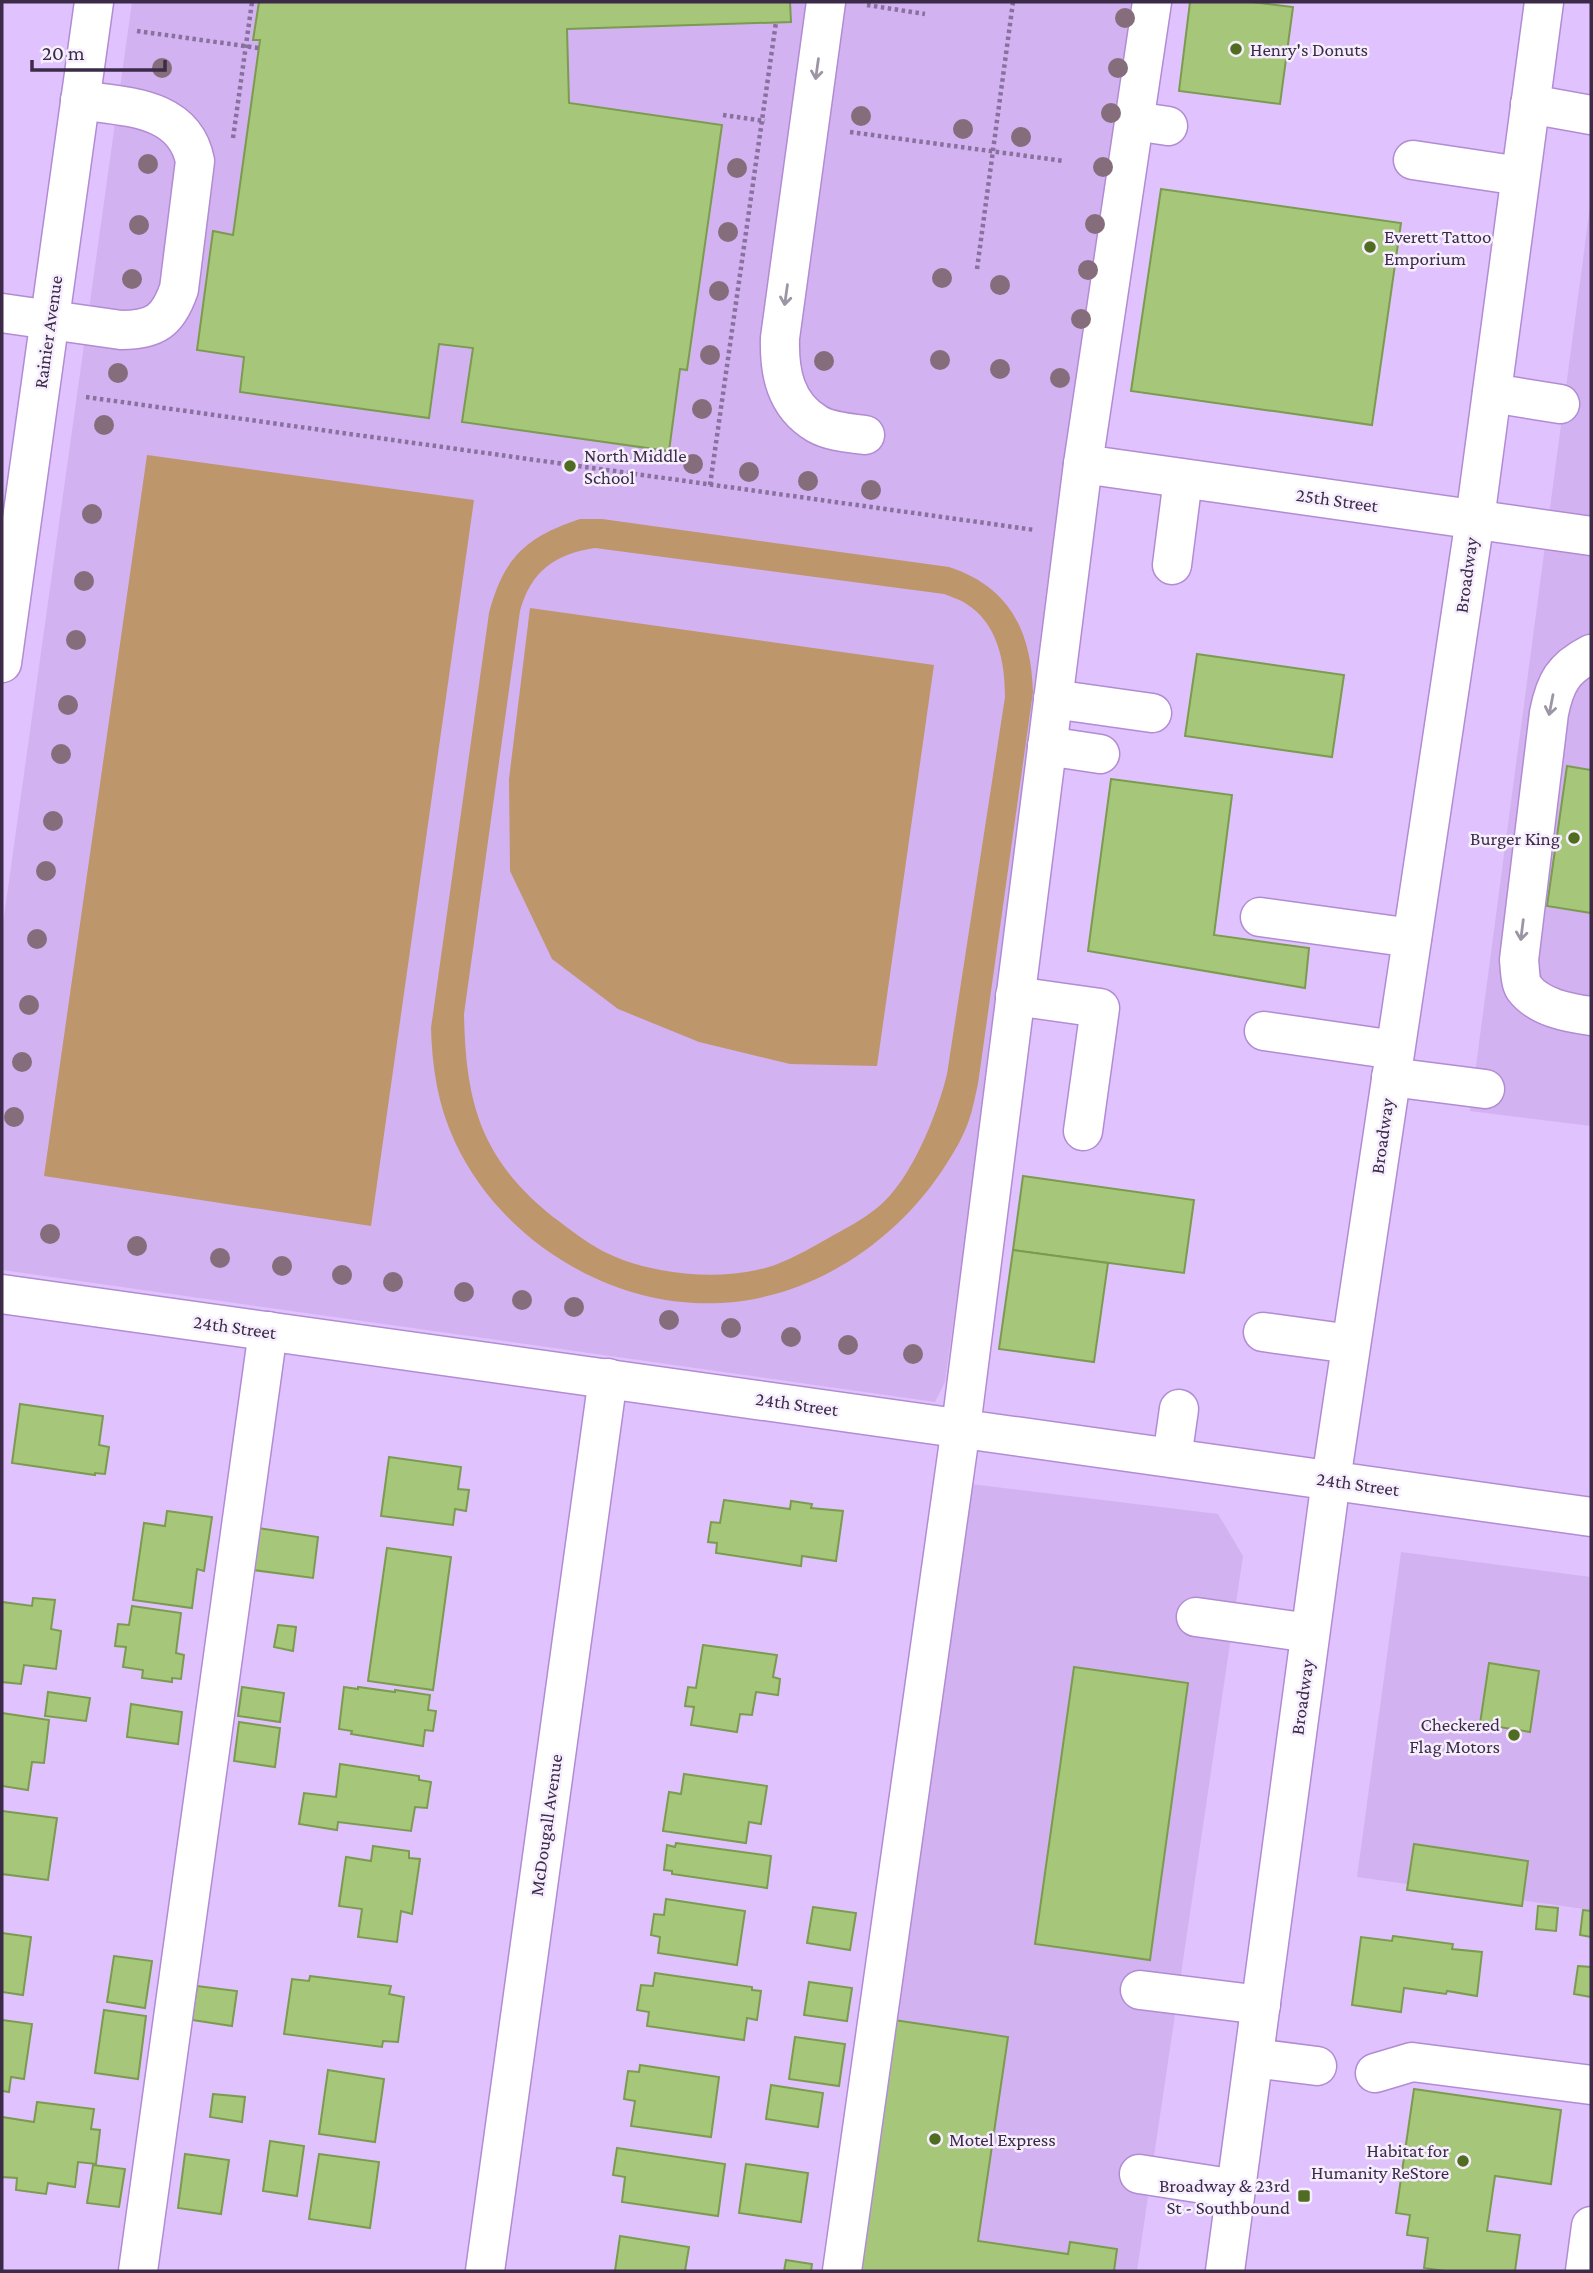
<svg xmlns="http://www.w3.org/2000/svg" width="1593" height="2273" font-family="'Crimson Pro',serif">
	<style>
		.built { fill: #d3b2f1 }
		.green { fill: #be966c; fill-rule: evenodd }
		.building { fill: #a6c77a; stroke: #7b9b4f; stroke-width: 2 }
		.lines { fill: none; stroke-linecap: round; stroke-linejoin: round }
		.minor-casing { stroke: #b28cd3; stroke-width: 41 }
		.major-casing { stroke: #b28cd3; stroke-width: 41 }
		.path { stroke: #88719d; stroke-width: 4.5; stroke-dasharray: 3.5 3.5; stroke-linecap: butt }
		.minor { stroke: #fff; stroke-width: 38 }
		.major { stroke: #fff; stroke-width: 38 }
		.tree { fill: #866d7b }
		.oneway { stroke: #9d95a4 }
		.poi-dot { fill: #506c21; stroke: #f6eefd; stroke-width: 2.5 }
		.labels { text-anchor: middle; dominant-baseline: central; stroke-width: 5; stroke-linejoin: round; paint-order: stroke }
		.poi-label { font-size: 19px; fill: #3b2b49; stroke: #f6eefd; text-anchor: start }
		.street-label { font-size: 19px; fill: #3b2b49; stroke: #f6eefd }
	</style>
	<rect width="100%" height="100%" fill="#e0c2fe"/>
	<g class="built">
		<polygon points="132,2 1139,2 945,1382 935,1402 2,1270 2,931"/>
		<polygon points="1591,199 1591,1126 1470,1111"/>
		<polygon points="970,1484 1218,1514 1243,1556 1137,2271 856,2271"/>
		<polygon points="1401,1552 1591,1577 1591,1910 1357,1877"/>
	</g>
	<g class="green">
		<polygon points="147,455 474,500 371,1226 44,1176"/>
		<path d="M580,519h22l347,48c61,20 82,64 84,125l-55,392c-3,12 -5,25 -9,36 -5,15 -13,29 -22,43 -48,77 -133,135 -226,140 -109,6 -220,-62 -266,-161 -17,-36 -23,-75 -24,-114l58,-415c15,-56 37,-76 91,-94zM595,548l349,46c7,3 15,5 21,9 33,20 40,59 40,94l-58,377c-10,41 -36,107 -70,134 -14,11 -30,20 -45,28 -19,11 -37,21 -57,29 -51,18 -130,10 -176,-16 -14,-8 -27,-18 -39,-27 -27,-20 -52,-45 -68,-74 -23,-41 -27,-88 -28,-134l56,-403c11,-40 35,-57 75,-63z"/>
		<polygon points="530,608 934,665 877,1066 790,1064 699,1042 618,1009 552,959 510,871 509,779"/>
	</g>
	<g class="building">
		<polygon points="259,2 790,2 791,22 567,29 569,103 722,125 687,370 680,369 669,451 462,422 473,348 439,344 429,418 240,392 244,357 197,350 213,231 233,235 260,40 253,40"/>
		<polygon points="1190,2 1252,2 1293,7 1280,104 1179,91"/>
		<polygon points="1161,189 1401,223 1372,425 1131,391"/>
		<polygon points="1197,654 1344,675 1332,757 1185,736"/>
		<polygon points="1567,766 1591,770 1591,913 1547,906"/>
		<polygon points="1111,779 1232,795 1214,935 1309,948 1305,988 1088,951"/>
		<polygon points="1023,1176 1194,1200 1184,1273 1013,1250"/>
		<polygon points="1013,1250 1108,1263 1094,1362 999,1349"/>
		<polygon points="20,1404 103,1416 99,1445 109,1447 105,1474 95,1473 95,1475 12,1463"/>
		<polygon points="389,1457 461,1467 458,1489 469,1490 466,1511 455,1509 453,1525 381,1516"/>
		<polygon points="724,1500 790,1509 791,1501 812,1504 811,1508 843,1511 836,1561 802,1556 801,1566 716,1553 717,1543 708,1542 711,1522 720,1523"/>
		<polygon points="167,1511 212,1517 204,1571 197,1569 192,1608 133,1600 144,1523 165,1526"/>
		<polygon points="258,1528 318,1537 313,1578 253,1570"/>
		<polygon points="387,1548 451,1557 433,1690 368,1681"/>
		<polygon points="33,1598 55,1600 51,1629 61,1631 56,1669 24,1665 21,1684 2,1682 2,1602 32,1606"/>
		<polygon points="132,1606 181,1613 176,1653 184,1655 181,1679 172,1678 172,1682 142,1678 143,1670 123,1667 126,1647 115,1646 118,1624 129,1625"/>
		<polygon points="278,1625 296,1627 293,1651 274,1647"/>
		<polygon points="703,1645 777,1655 773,1677 780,1679 778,1695 756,1692 752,1715 740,1714 737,1732 691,1725 694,1707 685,1706 688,1687 696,1688"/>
		<polygon points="1489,1663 1539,1671 1530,1732 1480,1724"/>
		<polygon points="1074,1667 1188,1683 1150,1960 1035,1944"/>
		<polygon points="242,1687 284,1693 280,1722 238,1716"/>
		<polygon points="344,1687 358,1689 358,1687 395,1692 395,1690 430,1695 428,1710 436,1711 433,1731 425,1730 423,1746 351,1734 352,1731 339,1729"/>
		<polygon points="48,1692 90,1698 86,1721 45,1716"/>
		<polygon points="131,1704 182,1712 178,1744 127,1737"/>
		<polygon points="2,1713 49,1720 44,1763 32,1762 28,1790 2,1786"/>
		<polygon points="239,1722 280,1728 275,1767 234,1761"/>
		<polygon points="340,1764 419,1776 419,1780 431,1782 427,1808 415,1807 411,1831 338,1822 337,1830 299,1824 304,1793 336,1797"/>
		<polygon points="684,1774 767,1786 761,1824 749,1822 746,1843 663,1831 669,1792 681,1794"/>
		<polygon points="2,1811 57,1818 48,1880 2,1874"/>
		<polygon points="676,1843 771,1856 767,1888 672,1874 672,1871 664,1870 667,1845 675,1847"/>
		<polygon points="1414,1844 1528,1861 1522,1906 1407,1890"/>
		<polygon points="373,1846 409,1851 409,1858 420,1859 412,1914 401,1911 397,1942 358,1937 362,1909 339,1906 346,1857 371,1861"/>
		<polygon points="666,1899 745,1911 737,1965 658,1953 660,1937 651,1935 654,1914 664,1915"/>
		<polygon points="1538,1906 1558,1908 1556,1931 1536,1929"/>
		<polygon points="813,1907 856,1913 850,1950 807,1943"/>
		<polygon points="1583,1910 1591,1911 1591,1937 1580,1935"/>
		<polygon points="2,1933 31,1937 23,1995 2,1992"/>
		<polygon points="1393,1936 1453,1944 1452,1949 1482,1952 1477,1996 1447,1991 1446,1994 1404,1988 1401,2012 1352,2005 1361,1937 1392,1941"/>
		<polygon points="114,1956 152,1961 145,2008 107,2002"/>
		<polygon points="1578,1966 1591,1967 1591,1997 1574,1994"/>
		<polygon points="655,1973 752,1987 752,1990 761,1991 757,2020 747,2018 744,2040 647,2026 649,2012 637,2010 641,1985 653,1986"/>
		<polygon points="310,1976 391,1986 389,1994 404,1997 398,2042 383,2041 382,2047 284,2034 292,1979 309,1981"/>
		<polygon points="809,1982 852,1988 847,2021 804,2015"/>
		<polygon points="197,1986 237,1991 232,2026 192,2020"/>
		<polygon points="104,2010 146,2016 138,2079 95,2073"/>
		<polygon points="2,2020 32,2024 24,2079 11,2077 9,2092 2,2091"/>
		<polygon points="894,2020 1008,2037 978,2241 1068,2254 1070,2242 1117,2249 1114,2271 857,2271"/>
		<polygon points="795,2037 845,2044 839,2086 789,2079"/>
		<polygon points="640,2065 719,2077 711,2137 631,2126 635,2101 624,2099 628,2071 639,2072"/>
		<polygon points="328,2070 384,2079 375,2142 319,2134"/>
		<polygon points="771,2085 823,2093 818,2127 766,2119"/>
		<polygon points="1414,2089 1561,2110 1551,2184 1495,2176 1487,2231 1520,2235 1515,2271 1445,2271 1424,2268 1428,2238 1407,2235 1410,2215 1396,2213"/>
		<polygon points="213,2094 245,2097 242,2122 210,2117"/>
		<polygon points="37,2102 94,2109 91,2129 100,2130 96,2164 78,2162 75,2187 48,2183 46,2194 16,2190 17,2178 2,2177 2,2117 34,2122"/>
		<polygon points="270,2141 304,2146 297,2196 263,2191"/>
		<polygon points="617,2148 725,2164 718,2216 622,2202 625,2177 613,2175"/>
		<polygon points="185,2154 229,2160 221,2214 178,2208"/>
		<polygon points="319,2154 379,2162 370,2228 309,2219"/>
		<polygon points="746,2164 808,2173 801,2222 739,2213"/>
		<polygon points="93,2165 125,2169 119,2207 87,2203"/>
		<polygon points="620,2236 689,2247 685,2271 615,2271"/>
		<polygon points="786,2260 812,2264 811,2271 784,2271"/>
	</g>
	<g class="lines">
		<g class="minor-casing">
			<g id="minor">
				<path d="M826,2l-46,336c-1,34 5,67 37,86 14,8 33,9 48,11"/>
				<polyline points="1530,104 1591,115"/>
				<polyline points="1134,121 1168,126"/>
				<polyline points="1413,160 1520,176"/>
				<path d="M2,313l119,17c34,0 47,-9 58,-41l16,-128c-11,-55 -70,-54 -115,-61"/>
				<polyline points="1492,393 1560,404"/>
				<polyline points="1083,464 1591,536"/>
				<polyline points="1172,565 1183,479"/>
				<path d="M1591,654c-28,14 -36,29 -42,59l-30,247c1,8 1,22 5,28 15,20 45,25 67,28"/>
				<polyline points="2,663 94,2"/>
				<polyline points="1053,699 1152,713"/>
				<polyline points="1047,746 1100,754"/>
				<polyline points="1260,917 1412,938"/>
				<polyline points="1015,996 1100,1008 1083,1131"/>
				<polyline points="1264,1031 1395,1050"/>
				<polyline points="1391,1077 1485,1089"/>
				<polyline points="2,1294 1591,1517"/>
				<polyline points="1263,1332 1351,1344"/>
				<polyline points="1172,1458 1179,1409"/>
				<polyline points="1196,1617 1310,1633"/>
				<polyline points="1140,1990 1261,2005"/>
				<polyline points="1254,2058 1317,2066"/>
				<polyline points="1375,2073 1412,2062 1591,2085"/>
				<polyline points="1139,2174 1236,2189"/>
				<polyline points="138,2271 268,1331"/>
				<polyline points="485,2271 608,1378"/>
				<polyline points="842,2271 961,1427 1083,464 1152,2"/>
				<polyline points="1585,2271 1591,2226"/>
			</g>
		</g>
		<g class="major-casing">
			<polyline id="major" points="1225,2271 1331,1480 1475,519 1544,2"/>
		</g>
		<g class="path">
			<polyline points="867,5 925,14"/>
			<polyline points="137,31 259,48"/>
			<polyline points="723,115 765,121"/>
			<polyline points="850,132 1064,161"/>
			<polyline points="233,138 252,2"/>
			<polyline points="977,269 1013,2"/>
			<polyline points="86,397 1035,530"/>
			<polyline points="710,485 776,22"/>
		</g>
		<use href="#minor" class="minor"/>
		<use href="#major" class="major"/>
	</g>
	<g class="tree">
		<circle cx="1125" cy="18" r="10"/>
		<circle cx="162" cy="68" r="10"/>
		<circle cx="1118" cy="68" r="10"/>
		<circle cx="1111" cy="113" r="10"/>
		<circle cx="861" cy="116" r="10"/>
		<circle cx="963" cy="129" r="10"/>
		<circle cx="1021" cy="137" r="10"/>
		<circle cx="148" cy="164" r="10"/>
		<circle cx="1103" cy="167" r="10"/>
		<circle cx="737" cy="168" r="10"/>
		<circle cx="1095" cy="224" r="10"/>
		<circle cx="139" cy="225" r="10"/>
		<circle cx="728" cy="232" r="10"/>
		<circle cx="1088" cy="270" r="10"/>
		<circle cx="942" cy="278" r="10"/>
		<circle cx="132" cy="279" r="10"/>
		<circle cx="1000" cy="285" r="10"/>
		<circle cx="719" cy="291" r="10"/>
		<circle cx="1081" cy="319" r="10"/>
		<circle cx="710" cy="355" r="10"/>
		<circle cx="940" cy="360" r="10"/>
		<circle cx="824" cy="361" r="10"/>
		<circle cx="1000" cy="369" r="10"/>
		<circle cx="118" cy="373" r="10"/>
		<circle cx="1060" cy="378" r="10"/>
		<circle cx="702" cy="409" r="10"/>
		<circle cx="104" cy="425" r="10"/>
		<circle cx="693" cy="464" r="10"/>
		<circle cx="749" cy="472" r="10"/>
		<circle cx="808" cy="481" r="10"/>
		<circle cx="871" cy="490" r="10"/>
		<circle cx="92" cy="514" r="10"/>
		<circle cx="84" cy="581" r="10"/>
		<circle cx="76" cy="640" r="10"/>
		<circle cx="68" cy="705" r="10"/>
		<circle cx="61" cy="754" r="10"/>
		<circle cx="53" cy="821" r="10"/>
		<circle cx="46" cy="871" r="10"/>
		<circle cx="37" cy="939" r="10"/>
		<circle cx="29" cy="1005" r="10"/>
		<circle cx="22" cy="1062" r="10"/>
		<circle cx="14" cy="1117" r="10"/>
		<circle cx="50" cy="1234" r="10"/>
		<circle cx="137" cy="1246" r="10"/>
		<circle cx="220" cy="1258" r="10"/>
		<circle cx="282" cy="1266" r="10"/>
		<circle cx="342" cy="1275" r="10"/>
		<circle cx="393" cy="1282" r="10"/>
		<circle cx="464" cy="1292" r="10"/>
		<circle cx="522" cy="1300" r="10"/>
		<circle cx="574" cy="1307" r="10"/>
		<circle cx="669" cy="1320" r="10"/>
		<circle cx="731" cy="1328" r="10"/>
		<circle cx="791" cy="1337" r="10"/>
		<circle cx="848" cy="1345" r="10"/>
		<circle cx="913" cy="1354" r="10"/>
	</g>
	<defs><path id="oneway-shaft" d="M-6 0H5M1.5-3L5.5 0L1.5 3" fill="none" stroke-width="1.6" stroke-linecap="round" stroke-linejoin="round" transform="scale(1.75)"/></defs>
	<g class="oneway">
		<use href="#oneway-shaft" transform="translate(817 69) rotate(98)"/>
		<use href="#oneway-shaft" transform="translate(786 295) rotate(98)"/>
		<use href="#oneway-shaft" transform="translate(1551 705) rotate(101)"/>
		<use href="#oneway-shaft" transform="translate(1522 930) rotate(97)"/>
	</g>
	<g class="poi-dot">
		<circle cx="1236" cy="49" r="7"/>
		<circle cx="1370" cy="247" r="7"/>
		<circle cx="570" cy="466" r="7"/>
		<circle cx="1574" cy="838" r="7"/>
		<circle cx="1514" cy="1735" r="7"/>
		<circle cx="935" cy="2139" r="7"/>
		<circle cx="1463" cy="2161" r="7"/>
		<rect x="1297" y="2189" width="14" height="14" rx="3.5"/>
	</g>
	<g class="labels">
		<g class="poi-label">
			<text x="1250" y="49">Henry's Donuts</text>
			<text x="1384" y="236">Everett Tattoo<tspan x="1384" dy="22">Emporium</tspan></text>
			<text x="584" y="455">North Middle<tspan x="584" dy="22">School</tspan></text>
			<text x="1560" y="838" text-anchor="end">Burger King</text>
			<text x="1500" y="1724" text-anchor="end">Checkered<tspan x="1500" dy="22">Flag Motors</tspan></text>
			<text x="949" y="2139">Motel Express</text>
			<text x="1449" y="2150" text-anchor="end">Habitat for<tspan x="1449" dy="22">Humanity ReStore</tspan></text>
			<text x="1290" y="2185" text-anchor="end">Broadway &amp; 23rd<tspan x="1290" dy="22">St - Southbound</tspan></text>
		</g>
		<g class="street-label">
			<text transform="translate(48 332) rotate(-82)">Rainier Avenue</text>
			<text transform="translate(1337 500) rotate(8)">25th Street</text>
			<text transform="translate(1466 575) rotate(-82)">Broadway</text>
			<text transform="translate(1382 1136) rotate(-82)">Broadway</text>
			<text transform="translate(235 1327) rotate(8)">24th Street</text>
			<text transform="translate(797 1404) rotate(8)">24th Street</text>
			<text transform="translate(1358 1484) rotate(8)">24th Street</text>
			<text transform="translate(1302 1697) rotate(-82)">Broadway</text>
			<text transform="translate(546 1825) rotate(-82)">McDougall Avenue</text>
		</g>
	</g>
	<rect width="1593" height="2273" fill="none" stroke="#3b2b49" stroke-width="7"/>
	<path d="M32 60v10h133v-10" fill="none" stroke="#3b2b49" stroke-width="3.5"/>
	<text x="42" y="60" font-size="21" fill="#3b2b49" stroke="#f6eefd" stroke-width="5" paint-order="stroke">20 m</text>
</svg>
